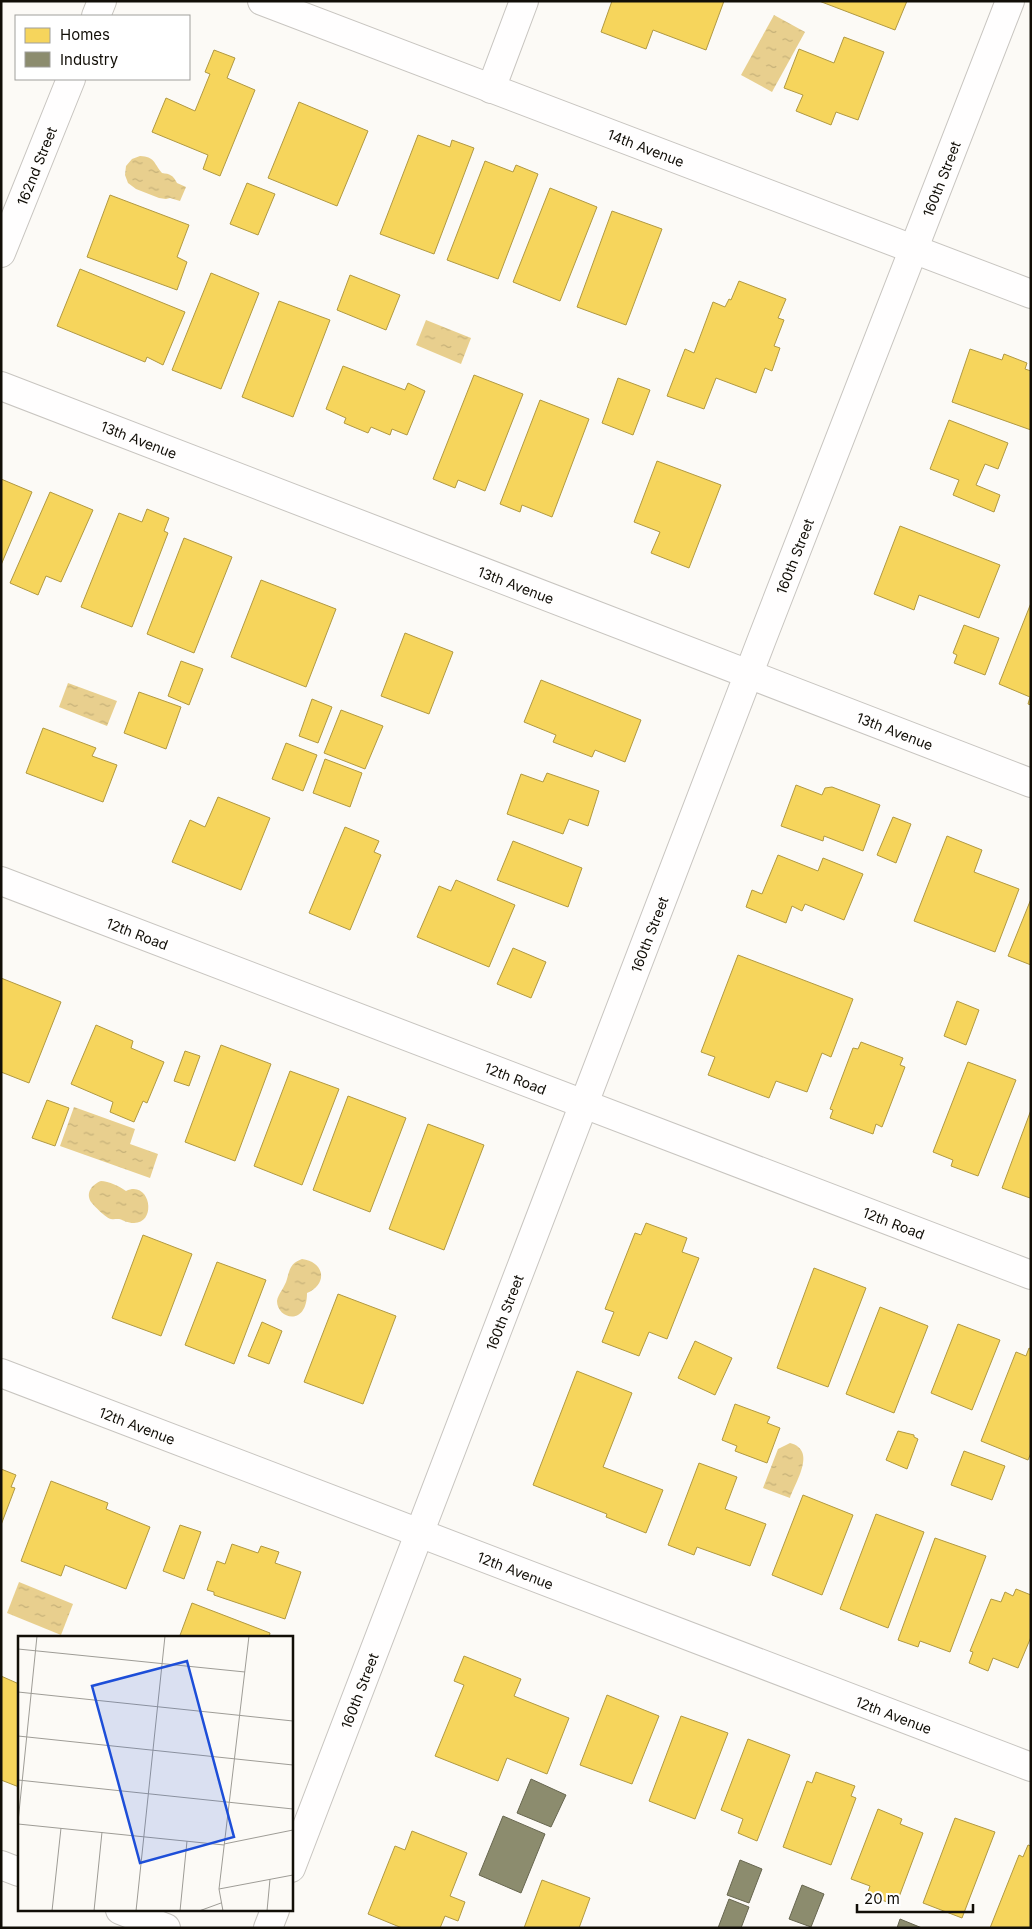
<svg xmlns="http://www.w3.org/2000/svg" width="1032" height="1929" font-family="Inter,sans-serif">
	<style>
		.water { fill: url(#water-ripples) }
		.homes { fill: #f6d55c; stroke: #b19942 }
		.industry { fill: #8c8c6e; stroke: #67664f }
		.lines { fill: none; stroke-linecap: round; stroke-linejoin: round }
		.minor-casing { stroke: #c8c5c0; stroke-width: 30 }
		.tertiary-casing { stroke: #c8c5c0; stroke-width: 30 }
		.minor { stroke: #fffefe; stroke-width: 28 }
		.tertiary { stroke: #fffefe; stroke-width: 28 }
		.labels { text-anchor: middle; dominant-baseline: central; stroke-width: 5; stroke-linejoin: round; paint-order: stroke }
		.street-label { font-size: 14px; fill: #110e07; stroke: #fff }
		.inset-road { fill: none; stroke: #9e9c96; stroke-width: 1 }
		.view { fill: #1d4ed8; fill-opacity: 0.15; stroke: #1d4ed8; stroke-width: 2.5 }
		.inset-edge { fill: none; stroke: #110e07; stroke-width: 2.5 }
	</style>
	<defs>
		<pattern id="water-ripples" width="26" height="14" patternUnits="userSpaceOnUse" patternTransform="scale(1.25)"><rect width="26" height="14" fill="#e8cf8e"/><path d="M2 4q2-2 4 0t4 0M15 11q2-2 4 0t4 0" fill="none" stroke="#c6b179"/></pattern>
	</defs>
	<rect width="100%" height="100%" fill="#fcfaf6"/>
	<g class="water">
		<polygon points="774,15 805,32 772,92 741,75"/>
		<path d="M140,156c15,1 13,6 22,17 8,1 11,2 15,10l9,4 -6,14 -10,-3 -4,1 -7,-1 -23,-9 -8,-6 -3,-8 1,-9 6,-7z"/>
		<polygon points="426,320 471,338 461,364 416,345"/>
		<polygon points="68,683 117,701 107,726 59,707"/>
		<polygon points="74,1107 135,1129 130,1144 158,1154 150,1178 60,1146"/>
		<path d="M101,1181c7,0 20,6 25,10 28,-13 33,46 -4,29 -3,-2 -8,0 -11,-1 -5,-1 -17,-13 -20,-17 -6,-10 2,-18 10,-21z"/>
		<path d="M302,1259c23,3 26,25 5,34 0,34 -30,26 -30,8 1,-7 8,-14 10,-22 3,-11 4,-16 15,-20z"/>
		<path d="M790,1443c27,7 6,38 0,55l-27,-10 15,-39z"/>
		<polygon points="19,1582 73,1604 61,1635 7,1613"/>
	</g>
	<g class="homes">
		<polygon points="612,1 724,1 706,50 653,30 646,49 601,32"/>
		<polygon points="819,1 907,1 895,30"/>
		<polygon points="844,37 884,52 858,120 836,112 831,125 796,111 803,95 784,88 799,49 834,63"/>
		<polygon points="214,50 235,58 227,78 255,90 220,176 203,169 208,155 152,132 166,98 195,111 210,74 205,72"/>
		<polygon points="299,102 368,131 337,206 268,178"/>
		<polygon points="418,135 450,147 452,140 474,148 434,254 380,234"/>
		<polygon points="485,161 513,172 516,165 538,174 498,279 447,260"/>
		<polygon points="247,183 275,194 258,235 230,224"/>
		<polygon points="550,188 597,207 560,301 513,282"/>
		<polygon points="110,195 189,225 177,257 187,262 177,290 87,257"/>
		<polygon points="612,211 662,229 626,325 577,307"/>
		<polygon points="80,269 185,312 163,365 147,357 145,362 57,326"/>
		<polygon points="211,273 259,293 221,389 172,370"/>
		<polygon points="350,275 400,295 386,330 337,310"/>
		<polygon points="739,281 786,299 778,318 784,320 774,346 780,348 772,371 765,368 756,393 716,378 704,409 667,396 685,349 694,353 713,302 725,307 729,299 731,300"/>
		<polygon points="279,301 330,320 293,417 242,397"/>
		<polygon points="970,349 1002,360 1004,354 1027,363 1025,369 1031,371 1031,430 952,402"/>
		<polygon points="343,366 405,390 408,383 425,391 407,435 392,429 390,435 371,427 368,433 344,423 346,418 326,409"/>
		<polygon points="474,375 523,394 485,491 458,480 455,488 433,479"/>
		<polygon points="618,378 650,390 633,435 602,423"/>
		<polygon points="540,400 589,419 552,517 522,505 520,512 500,504"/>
		<polygon points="949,420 1008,443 998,469 985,464 976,485 1000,495 994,512 953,495 959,480 930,469"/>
		<polygon points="657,461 721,485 689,568 651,553 660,532 634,522"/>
		<polygon points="1,479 32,492 1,565"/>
		<polygon points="50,492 93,510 61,582 46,576 38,595 10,583"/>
		<polygon points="147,509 169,518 164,531 168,533 132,627 81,607 119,513 142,522"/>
		<polygon points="900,526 1000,565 979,618 919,595 914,610 874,594"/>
		<polygon points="184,538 232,557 194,653 147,634"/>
		<polygon points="261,580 336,609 306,687 231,657"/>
		<polygon points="1031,603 1031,705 1028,704 1030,697 999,684"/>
		<polygon points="964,625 999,638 985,675 954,663 957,655 953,653"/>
		<polygon points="405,633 453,652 429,714 381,696"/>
		<polygon points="181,661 203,669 189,705 168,696"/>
		<polygon points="541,680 641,720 625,762 595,750 592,757 553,742 556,735 524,722"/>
		<polygon points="139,692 181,707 166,749 124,733"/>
		<polygon points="312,699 332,707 318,743 299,736"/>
		<polygon points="341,710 383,726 365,769 324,753"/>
		<polygon points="43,728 96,748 92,756 117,765 103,802 26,773"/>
		<polygon points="286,743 317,755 303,791 272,779"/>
		<polygon points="325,759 362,773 350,807 313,793"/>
		<polygon points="547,773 599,791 588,826 569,819 563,834 507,814 521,774 543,782"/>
		<polygon points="796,785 822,795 825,788 832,787 880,805 863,851 824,836 823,841 781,826"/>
		<polygon points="218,797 270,818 241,890 172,862 190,820 205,827"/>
		<polygon points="893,817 911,824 896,863 877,855"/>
		<polygon points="345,827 379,841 374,852 381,855 350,930 309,913"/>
		<polygon points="947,836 982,850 974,872 1019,889 995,952 914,921"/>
		<polygon points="513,841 582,868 568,907 497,880"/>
		<polygon points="778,855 818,871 823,858 863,874 844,920 805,904 802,911 792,906 786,923 746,907 752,890 762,894"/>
		<polygon points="456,880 515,905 489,967 417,937 439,886 451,891"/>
		<polygon points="1031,899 1031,965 1008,956"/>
		<polygon points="513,948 546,962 531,998 497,984"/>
		<polygon points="738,955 853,999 831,1057 822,1053 807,1092 776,1081 769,1098 708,1075 715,1057 701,1052"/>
		<polygon points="1,978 61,1002 29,1083 1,1072"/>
		<polygon points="957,1001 979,1010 966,1045 944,1036"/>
		<polygon points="96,1025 133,1041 131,1048 164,1062 147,1103 143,1101 134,1122 110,1112 113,1102 71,1084"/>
		<polygon points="861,1042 903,1058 900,1065 905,1067 882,1127 876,1124 873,1134 830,1118 833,1110 830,1109 853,1048 858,1049"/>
		<polygon points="221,1045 271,1064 235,1161 185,1142"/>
		<polygon points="185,1051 200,1056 189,1086 174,1081"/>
		<polygon points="968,1062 1016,1080 978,1176 951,1166 953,1160 933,1152"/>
		<polygon points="290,1071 339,1089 302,1185 254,1166"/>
		<polygon points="348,1096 406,1118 370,1212 313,1190"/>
		<polygon points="47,1100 69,1108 55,1146 32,1138"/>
		<polygon points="1031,1110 1031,1198 1030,1198 1002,1188"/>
		<polygon points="428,1124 484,1145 444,1250 389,1229"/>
		<polygon points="646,1223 687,1238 682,1252 699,1258 667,1339 649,1332 639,1356 602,1342 614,1312 605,1309 635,1233 641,1235"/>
		<polygon points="143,1235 192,1254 161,1336 112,1318"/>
		<polygon points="217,1262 266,1280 234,1364 185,1345"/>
		<polygon points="814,1268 866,1288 828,1387 777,1368"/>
		<polygon points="338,1294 396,1316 363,1404 304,1382"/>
		<polygon points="880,1307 928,1326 894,1413 846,1394"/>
		<polygon points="262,1322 282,1331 269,1364 248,1356"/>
		<polygon points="958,1324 1000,1340 972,1410 931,1393"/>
		<polygon points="695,1341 732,1358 715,1395 678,1378"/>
		<polygon points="1029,1348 1031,1349 1031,1453 1028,1460 981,1441 1016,1352 1026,1356"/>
		<polygon points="577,1371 632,1393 603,1467 663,1490 646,1533 606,1517 607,1514 533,1485"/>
		<polygon points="735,1404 770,1417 767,1423 780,1428 767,1463 735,1451 737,1446 722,1440"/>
		<polygon points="898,1431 914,1435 914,1437 918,1439 907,1469 886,1460"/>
		<polygon points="964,1451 1005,1466 992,1500 951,1485"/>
		<polygon points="699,1463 737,1477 725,1509 766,1524 750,1566 697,1547 694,1555 668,1545"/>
		<polygon points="1,1469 16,1475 11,1487 15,1488 1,1525"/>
		<polygon points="51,1481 108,1503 106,1509 150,1527 126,1589 65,1565 61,1576 21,1561"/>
		<polygon points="803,1495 853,1515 822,1595 772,1575"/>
		<polygon points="876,1514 924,1532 888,1628 840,1609"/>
		<polygon points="180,1525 201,1532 184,1579 163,1571"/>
		<polygon points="935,1538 986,1556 950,1652 920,1641 918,1647 898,1640"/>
		<polygon points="232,1544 258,1553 261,1546 279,1552 275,1563 301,1572 285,1619 214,1595 214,1592 207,1590 217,1561 225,1564"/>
		<polygon points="1016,1589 1031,1595 1031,1637 1018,1668 993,1658 988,1671 969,1663 973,1652 970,1651 991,1599 1001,1602 1005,1592 1013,1596"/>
		<polygon points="192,1603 270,1633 269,1638 179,1638"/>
		<polygon points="464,1656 521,1679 514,1696 569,1718 547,1774 507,1758 498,1781 435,1756 464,1685 454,1681"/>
		<polygon points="1,1676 19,1684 19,1787 1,1780"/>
		<polygon points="607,1695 659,1716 632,1784 580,1765"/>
		<polygon points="681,1716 728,1733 695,1819 649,1801"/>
		<polygon points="748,1739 790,1755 757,1841 738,1833 743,1819 721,1810"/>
		<polygon points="816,1772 855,1786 851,1796 856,1798 831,1865 783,1847 807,1781 812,1783"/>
		<polygon points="878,1809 902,1819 900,1824 923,1833 896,1905 867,1895 870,1886 851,1879"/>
		<polygon points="955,1818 995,1832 962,1918 923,1903"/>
		<polygon points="412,1831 467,1853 450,1896 465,1902 458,1921 445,1916 440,1928 402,1928 368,1914 395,1846 405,1850"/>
		<polygon points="1028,1845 1031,1846 1031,1928 990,1928 1019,1855 1023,1857"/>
		<polygon points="542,1880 590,1898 579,1928 524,1928"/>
	</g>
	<g class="industry">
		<polygon points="531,1779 566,1795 551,1827 517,1813"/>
		<polygon points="503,1816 545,1834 521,1893 479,1875"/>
		<polygon points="740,1860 762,1869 749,1903 727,1895"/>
		<polygon points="802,1885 824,1894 811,1927 789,1919"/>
		<polygon points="729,1899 749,1907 741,1928 718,1928"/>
		<polygon points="900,1919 922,1928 897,1928"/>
	</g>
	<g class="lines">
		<g class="minor-casing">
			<g id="minor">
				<path id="s1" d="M262,1l769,293"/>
				<polyline points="96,16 102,1"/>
				<polyline points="491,89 524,1"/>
				<path id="s2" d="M1,253l70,-174"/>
				<path id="s3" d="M1,386l1030,397"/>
				<path id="s4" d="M1,881l1030,394"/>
				<path id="s5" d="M1,1373l1030,394"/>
				<polyline points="1,1865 19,1872"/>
				<polyline points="120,1910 166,1928"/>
			</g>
		</g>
		<g class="tertiary-casing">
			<g id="tertiary">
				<path id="s6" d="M291,1868l471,-1229 248,-638"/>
				<polyline points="268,1928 275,1910"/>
			</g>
		</g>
		<use href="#minor" class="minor"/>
		<use href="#tertiary" class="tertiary"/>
	</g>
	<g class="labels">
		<g class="street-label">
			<text stroke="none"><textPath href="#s1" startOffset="411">14th Avenue</textPath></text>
			<text stroke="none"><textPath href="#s2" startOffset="94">162nd Street</textPath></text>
			<text stroke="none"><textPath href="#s6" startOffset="1810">160th Street</textPath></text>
			<text stroke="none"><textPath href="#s3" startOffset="148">13th Avenue</textPath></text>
			<text stroke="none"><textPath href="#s6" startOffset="1405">160th Street</textPath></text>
			<text stroke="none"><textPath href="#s3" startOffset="552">13th Avenue</textPath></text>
			<text stroke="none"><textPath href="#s3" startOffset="958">13th Avenue</textPath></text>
			<text stroke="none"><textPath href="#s4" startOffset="146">12th Road</textPath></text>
			<text stroke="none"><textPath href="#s6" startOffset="1000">160th Street</textPath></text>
			<text stroke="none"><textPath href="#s4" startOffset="551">12th Road</textPath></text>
			<text stroke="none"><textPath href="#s4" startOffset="956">12th Road</textPath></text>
			<text stroke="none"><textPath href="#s6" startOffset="595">160th Street</textPath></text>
			<text stroke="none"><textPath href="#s5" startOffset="146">12th Avenue</textPath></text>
			<text stroke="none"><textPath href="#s5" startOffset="551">12th Avenue</textPath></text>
			<text stroke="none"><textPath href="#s6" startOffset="190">160th Street</textPath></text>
			<text stroke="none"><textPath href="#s5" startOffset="956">12th Avenue</textPath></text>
		</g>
	</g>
	<g transform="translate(18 1636)">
		<rect width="275" height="275" fill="#fcfaf6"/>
		<path class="inset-road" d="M0,13l227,23M0,56l275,29M0,100l275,29M0,144l275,29M0,186l19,-186M0,188l206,21M206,208l69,-14M201,253l74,-14M34,275l9,-83M76,275l8,-79M118,275l29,-275M162,275l7,-70M181,275l22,-8M205,275l-4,-22 30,-253M249,275l3,-32"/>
		<path class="view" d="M169,25l47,176 -94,26 -48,-177z"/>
		<rect width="275" height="275" class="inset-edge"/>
	</g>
	<rect width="1032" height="1929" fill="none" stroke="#110e07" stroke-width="5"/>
	<rect x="15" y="15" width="175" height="65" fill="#ffffff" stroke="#a09f9c"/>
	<rect x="25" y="28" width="25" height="15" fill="#f6d55c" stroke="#a09f9c"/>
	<text x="60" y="40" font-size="15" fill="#110e07">Homes</text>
	<rect x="25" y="52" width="25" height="15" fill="#8c8c6e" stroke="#a09f9c"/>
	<text x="60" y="65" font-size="15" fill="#110e07">Industry</text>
	<path d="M857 1904v8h116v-8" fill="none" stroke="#110e07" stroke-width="2.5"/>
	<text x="864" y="1904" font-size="15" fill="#110e07" stroke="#ffffff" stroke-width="4" paint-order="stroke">20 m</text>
</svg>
